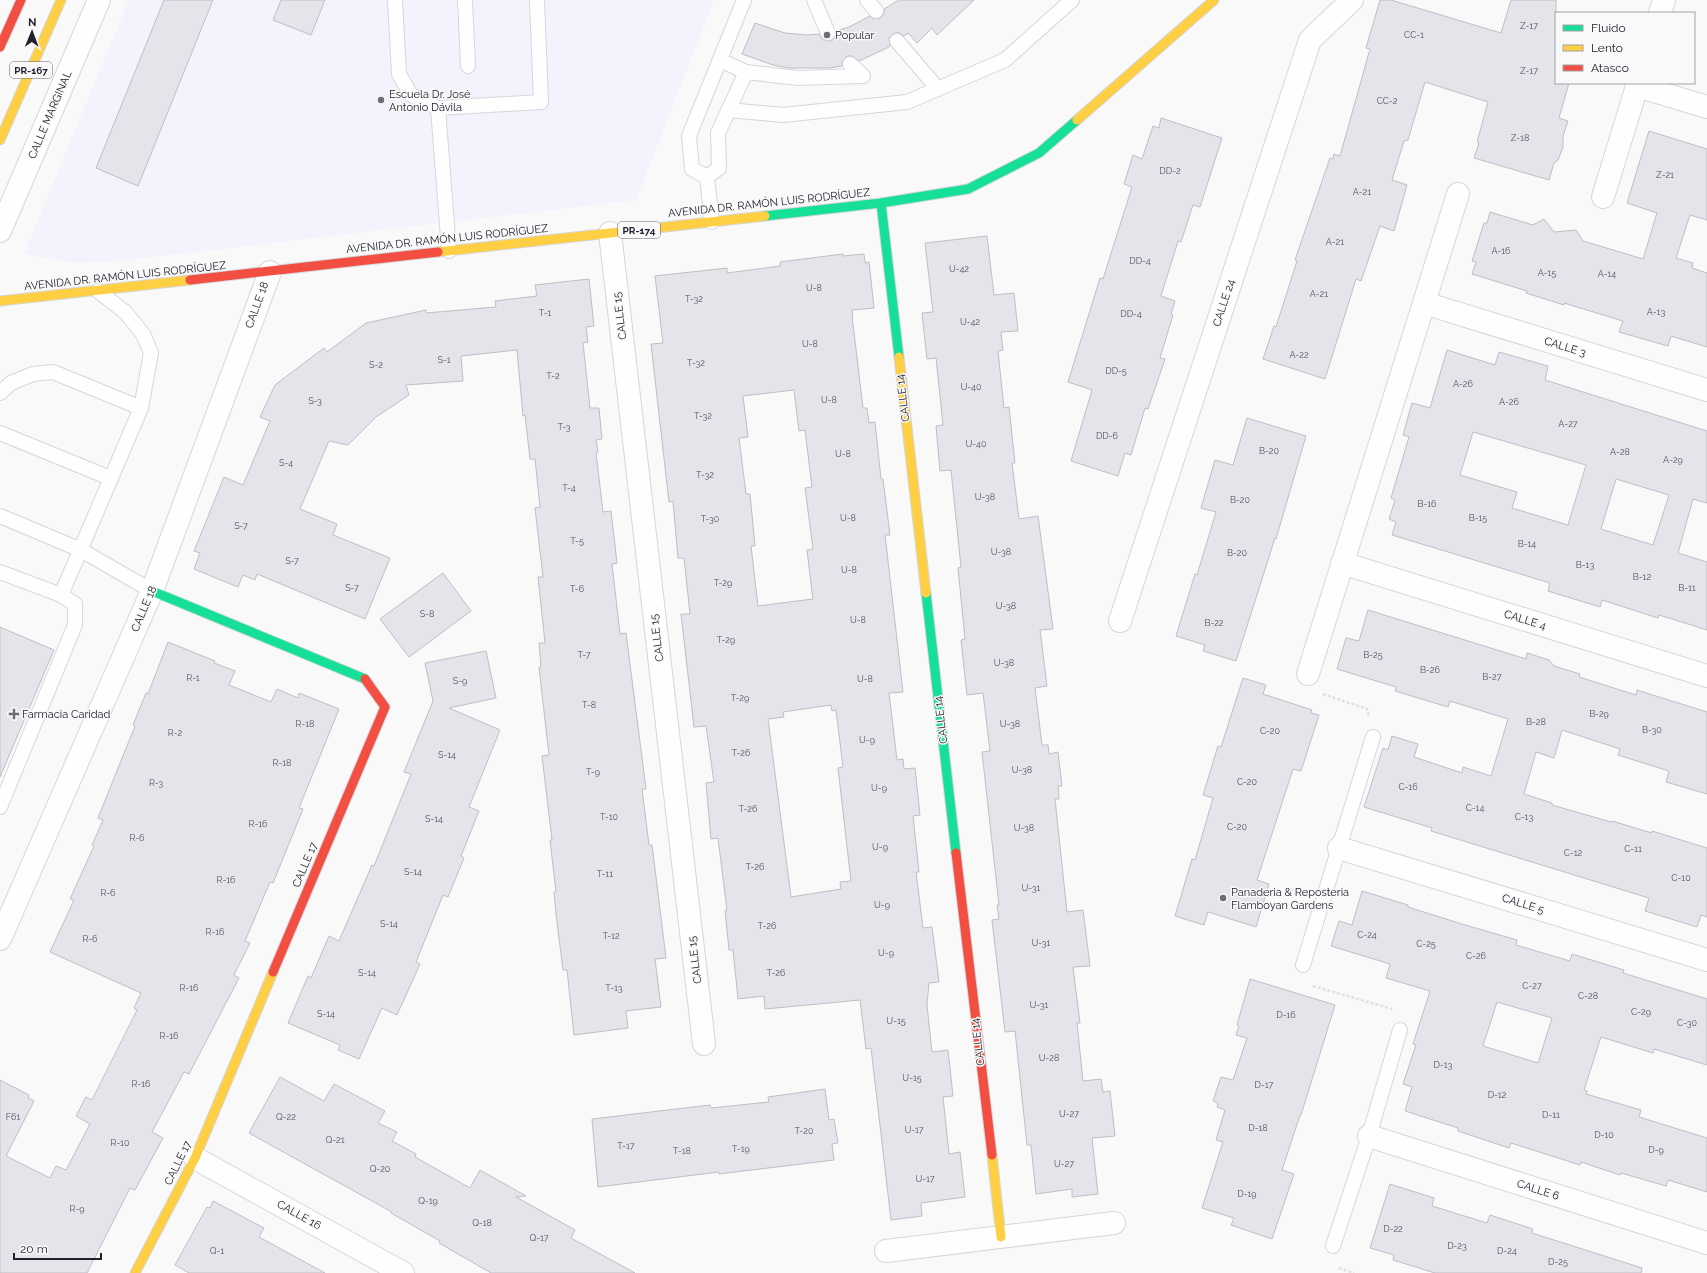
<svg xmlns="http://www.w3.org/2000/svg" width="1707" height="1273" font-family="Raleway,sans-serif">
	<style>
		.built { fill: #f2f3fc }
		.building { fill: #e4e4eb; stroke: #bebec4; fill-rule: evenodd }
		.lines { fill: none; stroke-linecap: round; stroke-linejoin: round }
		.lane-casing { stroke: #d6d6dc; stroke-width: 16 }
		.street-casing { stroke: #d6d6dc; stroke-width: 24 }
		.fast-casing { stroke: #d6d6dc; stroke-width: 11 }
		.slow-casing { stroke: #d6d6dc; stroke-width: 11 }
		.jam-casing { stroke: #d6d6dc; stroke-width: 11 }
		.path { stroke: #e0e0e0; stroke-width: 2.5; stroke-dasharray: 3 2; stroke-linecap: butt }
		.lane { stroke: #fefefe; stroke-width: 14 }
		.street { stroke: #fefefe; stroke-width: 22 }
		.fast { stroke: #16e098; stroke-width: 9 }
		.slow { stroke: #ffcf43; stroke-width: 9 }
		.jam { stroke: #f24e42; stroke-width: 9 }
		.poi-dot { fill: #6d6d75; stroke: #f9f9f9; stroke-width: 1.5 }
		.labels { text-anchor: middle; dominant-baseline: central; stroke-width: 3; stroke-linejoin: round; paint-order: stroke }
		.number-label { font-size: 9px; fill: #54535e }
		.shield { fill: #f9f9f9; stroke: #62626b; stroke-width: 1 }
		.shield-label { font-size: 10px; font-weight: bold; fill: #22212e }
		.poi-label { font-size: 11px; fill: #22212e; stroke: #f9f9f9; text-anchor: start }
		.street-label { font-size: 11px; fill: #22212e; stroke: #f9f9f9 }
	</style>
	<rect width="100%" height="100%" fill="#f9f9f9"/>
	<polygon class="built" points="129,0 714,0 636,200 127,260 76,263 24,254"/>
	<g class="building">
		<polygon points="164,0 213,0 138,186 96,168"/>
		<polygon points="281,0 325,0 311,35 273,20"/>
		<polygon points="899,0 974,0 937,35 932,28 917,43 908,33 904,36 900,33 895,33 889,38 890,46 887,48 859,61 852,56 847,56 842,62 842,66 830,68 789,68 773,65 742,54 755,23 785,33 807,35 819,34 823,40 831,41 835,38 836,31 849,27 870,16 873,19 881,18 884,14 884,9"/>
		<polygon points="1380,0 1391,0 1501,33 1511,0 1556,0 1556,83 1569,83 1559,118 1568,121 1563,136 1563,147 1558,160 1554,163 1549,180 1474,158 1479,143 1477,142 1488,102 1425,82 1408,140 1404,141 1392,180 1407,185 1394,231 1380,226 1361,281 1356,279 1325,379 1263,359 1274,326 1276,327 1297,261 1295,260 1330,158 1333,159 1334,154 1340,156 1370,49 1366,48"/>
		<polygon points="1161,118 1222,138 1200,207 1193,205 1181,242 1178,241 1161,296 1175,301 1171,314 1173,315 1160,358 1165,359 1148,409 1145,408 1131,455 1125,453 1118,476 1071,461 1092,390 1068,382 1100,278 1103,279 1132,187 1124,184 1133,155 1142,159 1153,126 1159,128"/>
		<polygon points="1649,131 1707,149 1707,220 1690,215 1676,258 1693,263 1692,268 1707,273 1707,347 1671,336 1668,346 1619,332 1623,321 1564,303 1564,305 1526,293 1527,291 1472,274 1476,262 1472,261 1484,223 1487,223 1490,212 1533,225 1544,219 1554,232 1576,230 1583,241 1643,259 1657,213 1627,203"/>
		<polygon points="987,236 994,295 1014,293 1018,331 1001,332 1003,350 998,351 1004,408 1009,407 1015,463 1012,463 1019,519 1038,516 1053,629 1040,630 1047,686 1035,688 1042,745 1048,745 1049,754 1058,752 1062,786 1058,786 1059,799 1055,799 1067,912 1083,910 1090,966 1073,967 1080,1023 1077,1023 1083,1081 1101,1079 1103,1092 1110,1091 1115,1136 1092,1138 1098,1194 1072,1197 1072,1189 1036,1194 1031,1145 1027,1145 1015,1031 1005,1032 992,920 999,919 997,905 999,905 982,752 990,751 983,693 967,695 961,640 965,639 958,568 961,567 951,470 940,471 936,426 943,425 936,358 927,359 922,313 933,312 925,243"/>
		<path d="M843,254v2l21,-2 1,9 4,-1 5,46 -22,2 1,6h-1l11,92h4l2,15 6,-1 6,57h2l7,56h-5l18,157 -14,1 8,67 6,-1 1,10 11,-1 5,47 -7,1 6,56h-3l7,56 9,-1 7,55 -10,1 -2,22 5,47 16,-2 5,46 -10,1 6,57 11,-2 5,45 -44,6 1,13 -31,4 -20,-172 -5,1 -6,-49 -95,9 -1,-13 -26,3 -5,-49h-4l-4,-40h2l-9,-72 -7,1 -5,-56 8,-1 -8,-56 -12,1 -13,-113h9l-6,-56h-6l-5,-57 -4,1 -18,-158 12,-1 -8,-67 72,-8v5l53,-7v-4zM794,390l5,41 6,-1 7,57 -7,1 8,61 -6,1 6,49 -55,7 -7,-60h4l-5,-52h-4l-7,-56 9,-1 -5,-41zM831,705l1,6 4,-1 7,57 -5,1 13,113 -11,1 1,7 -50,8 -23,-178 16,-2 -1,-5z"/>
		<polygon points="589,279 594,326 586,327 588,342 583,343 590,408 599,408 602,439 596,440 598,452 596,453 603,512 611,511 617,563 612,564 620,634 626,633 646,789 642,789 649,845 652,845 666,958 655,959 661,1007 626,1011 628,1028 574,1035 567,970 563,970 556,914 554,892 556,892 550,840 552,840 542,756 549,755 539,667 541,666 539,643 545,643 538,577 543,577 535,508 540,507 535,459 530,459 525,415 523,416 517,350 461,356 463,381 406,385 409,395 376,417 348,445 329,441 300,509 337,524 333,535 390,558 365,619 257,574 255,580 243,575 238,587 194,569 200,553 194,551 224,477 243,485 270,421 260,417 275,385 324,348 327,352 366,323 426,310 426,313 496,307 495,301 537,296 535,285"/>
		<path d="M1447,350l48,15 4,-13 49,14 -3,14 162,51v72l-14,-4 -15,54 29,9v68l-48,-15 -1,3 -56,-18 -2,7 -52,-16 2,-8 -158,-48 4,-13 -7,-3 6,-19 -4,-2 18,-61 -6,-2 9,-32 18,5zM1473,432l113,33 -18,60 -56,-17 5,-16 -57,-17zM1616,479l53,16 -16,50 -52,-16z"/>
		<polygon points="1247,418 1306,436 1276,539 1275,538 1236,661 1203,651 1205,645 1176,636 1195,574 1197,575 1216,512 1201,508 1215,460 1233,465"/>
		<polygon points="443,573 471,611 409,657 380,619"/>
		<polygon points="1368,610 1526,659 1527,653 1549,660 1554,666 1580,674 1579,677 1636,695 1637,690 1707,712 1707,794 1666,782 1669,771 1618,755 1620,749 1562,730 1554,758 1536,752 1524,794 1552,803 1552,805 1611,822 1612,821 1652,833 1652,831 1707,848 1707,917 1701,915 1697,927 1645,911 1649,898 1431,831 1432,828 1364,807 1383,748 1388,750 1392,736 1418,744 1414,757 1462,773 1463,767 1491,776 1508,719 1450,701 1448,707 1395,691 1396,687 1337,669 1346,638 1359,641"/>
		<polygon points="0,627 54,650 0,777"/>
		<polygon points="168,642 215,661 214,663 235,671 229,685 271,702 277,689 298,698 299,693 339,709 299,808 303,809 273,883 270,882 245,941 250,943 234,975 239,978 189,1074 184,1072 152,1132 163,1138 135,1190 130,1188 87,1273 0,1273 0,1080 29,1095 28,1098 34,1101 6,1156 50,1178 56,1166 66,1170 90,1124 76,1116 86,1097 92,1100 137,1010 134,1008 141,993 50,952 74,900 70,899 94,846 92,845 103,820 98,818 135,726 133,725 146,693 148,694"/>
		<polygon points="486,651 496,698 449,708 500,730 469,807 479,811 461,856 464,858 448,897 443,895 416,962 420,964 397,1015 382,1008 359,1059 338,1050 340,1045 288,1023 308,976 311,978 329,936 339,941 372,865 374,866 411,774 404,772 433,701 425,663"/>
		<polygon points="1243,678 1266,685 1263,694 1312,710 1311,713 1319,715 1301,771 1293,769 1257,880 1269,884 1256,927 1208,912 1204,925 1175,916 1192,859 1195,860 1213,798 1203,795 1218,746 1221,747"/>
		<path d="M1362,891l46,14v2l54,17 55,16 -1,5 54,16 2,-7 52,16 -1,3 84,26v66l-53,-16 -1,4 -52,-16 -17,53 3,1 -1,3 55,16 -2,7 68,21v54l-39,-12 -2,6 -45,-13 -1,2 -39,-13 -1,3 -69,-22 -2,5 -51,-17v-3l-53,-17 7,-24 -9,-3 13,-39 -3,-1 17,-53 -44,-13 4,-14 -59,-18 8,-25 13,4zM1497,1002l55,16 -14,45 -55,-17z"/>
		<polygon points="1250,979 1335,1005 1301,1115 1300,1115 1282,1170 1294,1174 1272,1239 1231,1225 1234,1218 1202,1208 1223,1142 1216,1140 1225,1110 1217,1107 1218,1103 1213,1101 1221,1077 1233,1080 1247,1038 1236,1035 1239,1026 1237,1025"/>
		<polygon points="280,1077 324,1101 334,1084 385,1111 378,1123 397,1132 392,1141 416,1154 415,1157 470,1188 480,1170 526,1196 516,1197 575,1230 571,1238 635,1273 491,1273 439,1243 440,1241 391,1213 392,1212 249,1133"/>
		<polygon points="825,1089 829,1120 834,1119 838,1143 832,1144 834,1160 719,1174 719,1172 598,1187 592,1119 710,1105 711,1108 769,1102 768,1097"/>
		<polygon points="1390,1184 1434,1198 1432,1206 1487,1223 1490,1215 1533,1229 1532,1233 1642,1268 1641,1273 1435,1273 1393,1260 1394,1255 1370,1248"/>
		<polygon points="213,1201 264,1228 259,1237 325,1273 189,1273 175,1265 207,1207 210,1208"/>
	</g>
	<g class="lines">
		<g class="lane-casing">
			<g id="lane">
				<polyline points="395,0 399,74 411,95 438,108 541,102 537,0"/>
				<polyline points="465,0 468,66"/>
				<polyline points="814,0 828,33"/>
				<polyline points="867,0 876,11"/>
				<polyline points="897,41 938,89"/>
				<polyline points="720,60 746,72 798,78 863,76 850,64"/>
				<polyline points="438,108 449,251"/>
				<polyline points="728,110 783,115 907,102 1005,60 1072,0"/>
				<polyline points="707,177 692,169 689,136 744,0"/>
				<polyline points="707,177 719,168 718,133 746,72"/>
				<polyline points="707,177 712,222"/>
				<polyline points="98,291 125,312 143,334 151,353 141,408"/>
				<polyline points="0,393 11,383 33,374 53,372 141,408 61,595"/>
				<polyline points="0,433 110,478"/>
				<polyline points="0,516 81,550 152,591"/>
				<polyline points="0,572 61,595 75,604 75,625 0,807"/>
				<polyline points="1303,965 1373,737"/>
				<polyline points="1333,1246 1369,1136 1400,1030"/>
			</g>
		</g>
		<g class="street-casing">
			<g id="street">
				<polyline points="1660,13 1664,0"/>
				<polyline points="1637,86 1707,107"/>
				<polyline points="1603,197 1638,83"/>
				<polyline points="0,231 99,0"/>
				<polyline points="610,233 704,1044"/>
				<polyline points="1424,303 1707,390"/>
				<polyline points="1342,563 1707,676"/>
				<polyline points="1120,621 1310,40 1352,0"/>
				<polyline points="1308,674 1458,194"/>
				<polyline points="1339,848 1707,960"/>
				<polyline points="0,939 152,591 270,272"/>
				<polyline points="1369,1136 1707,1243"/>
				<polyline points="195,1158 403,1273"/>
				<polyline points="886,1251 1114,1223"/>
			</g>
		</g>
		<g class="fast-casing">
			<g id="fast">
				<polyline points="881,203 899,357"/>
				<polyline points="765,216 881,203 968,189 1039,153 1077,120"/>
				<polyline points="152,591 365,679"/>
				<polyline points="926,593 956,853"/>
			</g>
		</g>
		<g class="slow-casing">
			<g id="slow">
				<polyline points="1077,120 1214,0"/>
				<polyline points="0,140 61,0"/>
				<polyline points="438,252 765,216"/>
				<polyline points="0,301 190,280"/>
				<polyline points="899,357 926,593"/>
				<polyline points="992,1155 1001,1237"/>
				<polyline points="135,1273 195,1158 273,972"/>
			</g>
		</g>
		<g class="jam-casing">
			<g id="jam">
				<polyline points="0,47 21,0"/>
				<polyline points="190,280 438,252"/>
				<polyline points="956,853 992,1155"/>
				<polyline points="273,972 385,707 365,679"/>
			</g>
		</g>
		<g class="path">
			<polyline points="1323,694 1367,709 1369,716"/>
			<polyline points="1313,986 1392,1009"/>
			<polyline points="1339,1268 1354,1273"/>
		</g>
		<use href="#lane" class="lane"/>
		<use href="#street" class="street"/>
		<use href="#fast" class="fast"/>
		<use href="#slow" class="slow"/>
		<use href="#jam" class="jam"/>
	</g>
	<g class="poi-dot">
		<circle cx="827" cy="35" r="4"/>
		<circle cx="381" cy="100" r="4"/>
		<path d="M12 708h4v4h4v4h-4v4h-4v-4h-4v-4h4z"/>
		<circle cx="1223" cy="898" r="4"/>
	</g>
	<g class="labels">
		<g class="number-label">
			<text x="1529" y="26">Z-17</text>
			<text x="1414" y="35">CC-1</text>
			<text x="1529" y="71">Z-17</text>
			<text x="1387" y="101">CC-2</text>
			<text x="1520" y="138">Z-18</text>
			<text x="1170" y="171">DD-2</text>
			<text x="1665" y="175">Z-21</text>
			<text x="1362" y="192">A-21</text>
			<text x="1335" y="242">A-21</text>
			<text x="1501" y="251">A-16</text>
			<text x="1140" y="261">DD-4</text>
			<text x="959" y="269">U-42</text>
			<text x="1547" y="273">A-15</text>
			<text x="1607" y="274">A-14</text>
			<text x="814" y="288">U-8</text>
			<text x="1319" y="294">A-21</text>
			<text x="694" y="299">T-32</text>
			<text x="1656" y="312">A-13</text>
			<text x="545" y="313">T-1</text>
			<text x="1131" y="314">DD-4</text>
			<text x="970" y="322">U-42</text>
			<text x="810" y="344">U-8</text>
			<text x="1299" y="355">A-22</text>
			<text x="444" y="360">S-1</text>
			<text x="696" y="363">T-32</text>
			<text x="376" y="365">S-2</text>
			<text x="1116" y="371">DD-5</text>
			<text x="553" y="376">T-2</text>
			<text x="1463" y="384">A-26</text>
			<text x="971" y="387">U-40</text>
			<text x="829" y="400">U-8</text>
			<text x="315" y="401">S-3</text>
			<text x="1509" y="402">A-26</text>
			<text x="703" y="416">T-32</text>
			<text x="1568" y="424">A-27</text>
			<text x="564" y="427">T-3</text>
			<text x="1107" y="436">DD-6</text>
			<text x="976" y="444">U-40</text>
			<text x="1269" y="451">B-20</text>
			<text x="1620" y="452">A-28</text>
			<text x="843" y="454">U-8</text>
			<text x="1673" y="460">A-29</text>
			<text x="286" y="463">S-4</text>
			<text x="705" y="475">T-32</text>
			<text x="569" y="488">T-4</text>
			<text x="985" y="497">U-38</text>
			<text x="1240" y="500">B-20</text>
			<text x="1427" y="504">B-16</text>
			<text x="848" y="518">U-8</text>
			<text x="1478" y="518">B-15</text>
			<text x="710" y="519">T-30</text>
			<text x="241" y="526">S-7</text>
			<text x="577" y="541">T-5</text>
			<text x="1527" y="544">B-14</text>
			<text x="1001" y="552">U-38</text>
			<text x="1237" y="553">B-20</text>
			<text x="292" y="561">S-7</text>
			<text x="1585" y="565">B-13</text>
			<text x="849" y="570">U-8</text>
			<text x="1642" y="577">B-12</text>
			<text x="723" y="583">T-29</text>
			<text x="352" y="588">S-7</text>
			<text x="1687" y="588">B-11</text>
			<text x="577" y="589">T-6</text>
			<text x="1006" y="606">U-38</text>
			<text x="427" y="614">S-8</text>
			<text x="858" y="620">U-8</text>
			<text x="1214" y="623">B-22</text>
			<text x="726" y="640">T-29</text>
			<text x="584" y="655">T-7</text>
			<text x="1373" y="655">B-25</text>
			<text x="1004" y="663">U-38</text>
			<text x="1430" y="670">B-26</text>
			<text x="1492" y="677">B-27</text>
			<text x="193" y="678">R-1</text>
			<text x="865" y="679">U-8</text>
			<text x="460" y="681">S-9</text>
			<text x="740" y="698">T-29</text>
			<text x="589" y="705">T-8</text>
			<text x="1599" y="714">B-29</text>
			<text x="1536" y="722">B-28</text>
			<text x="305" y="724">R-18</text>
			<text x="1010" y="724">U-38</text>
			<text x="1652" y="730">B-30</text>
			<text x="1270" y="731">C-20</text>
			<text x="175" y="733">R-2</text>
			<text x="867" y="740">U-9</text>
			<text x="741" y="753">T-26</text>
			<text x="447" y="755">S-14</text>
			<text x="282" y="763">R-18</text>
			<text x="1022" y="770">U-38</text>
			<text x="593" y="772">T-9</text>
			<text x="1247" y="782">C-20</text>
			<text x="156" y="783">R-3</text>
			<text x="1408" y="787">C-16</text>
			<text x="879" y="788">U-9</text>
			<text x="1475" y="808">C-14</text>
			<text x="748" y="809">T-26</text>
			<text x="609" y="817">T-10</text>
			<text x="1524" y="817">C-13</text>
			<text x="434" y="819">S-14</text>
			<text x="258" y="824">R-16</text>
			<text x="1237" y="827">C-20</text>
			<text x="1024" y="828">U-38</text>
			<text x="137" y="838">R-6</text>
			<text x="880" y="847">U-9</text>
			<text x="1633" y="849">C-11</text>
			<text x="1573" y="853">C-12</text>
			<text x="755" y="867">T-26</text>
			<text x="413" y="872">S-14</text>
			<text x="605" y="874">T-11</text>
			<text x="1681" y="878">C-10</text>
			<text x="226" y="880">R-16</text>
			<text x="1031" y="888">U-31</text>
			<text x="108" y="893">R-6</text>
			<text x="882" y="905">U-9</text>
			<text x="389" y="924">S-14</text>
			<text x="767" y="926">T-26</text>
			<text x="215" y="932">R-16</text>
			<text x="1367" y="935">C-24</text>
			<text x="611" y="936">T-12</text>
			<text x="90" y="939">R-6</text>
			<text x="1041" y="943">U-31</text>
			<text x="1426" y="944">C-25</text>
			<text x="886" y="953">U-9</text>
			<text x="1476" y="956">C-26</text>
			<text x="367" y="973">S-14</text>
			<text x="776" y="973">T-26</text>
			<text x="1532" y="986">C-27</text>
			<text x="189" y="988">R-16</text>
			<text x="614" y="988">T-13</text>
			<text x="1588" y="996">C-28</text>
			<text x="1039" y="1005">U-31</text>
			<text x="1641" y="1012">C-29</text>
			<text x="326" y="1014">S-14</text>
			<text x="1286" y="1015">D-16</text>
			<text x="896" y="1021">U-15</text>
			<text x="1687" y="1023">C-30</text>
			<text x="169" y="1036">R-16</text>
			<text x="1049" y="1058">U-28</text>
			<text x="1443" y="1065">D-13</text>
			<text x="912" y="1078">U-15</text>
			<text x="141" y="1084">R-16</text>
			<text x="1264" y="1085">D-17</text>
			<text x="1497" y="1095">D-12</text>
			<text x="1069" y="1114">U-27</text>
			<text x="1551" y="1115">D-11</text>
			<text x="13" y="1117">F61</text>
			<text x="286" y="1117">Q-22</text>
			<text x="1258" y="1128">D-18</text>
			<text x="914" y="1130">U-17</text>
			<text x="804" y="1131">T-20</text>
			<text x="1604" y="1135">D-10</text>
			<text x="335" y="1140">Q-21</text>
			<text x="120" y="1143">R-10</text>
			<text x="626" y="1146">T-17</text>
			<text x="741" y="1149">T-19</text>
			<text x="1656" y="1150">D-9</text>
			<text x="682" y="1151">T-18</text>
			<text x="1064" y="1164">U-27</text>
			<text x="380" y="1169">Q-20</text>
			<text x="925" y="1179">U-17</text>
			<text x="1247" y="1194">D-19</text>
			<text x="428" y="1201">Q-19</text>
			<text x="77" y="1209">R-9</text>
			<text x="482" y="1223">Q-18</text>
			<text x="1393" y="1229">D-22</text>
			<text x="539" y="1238">Q-17</text>
			<text x="1457" y="1246">D-23</text>
			<text x="217" y="1251">Q-1</text>
			<text x="1507" y="1251">D-24</text>
			<text x="1558" y="1262">D-25</text>
		</g>
		<g class="shield">
			<rect x="10" y="62" width="42" height="16" rx="3"/>
			<rect x="618" y="222" width="42" height="16" rx="3"/>
		</g>
		<g class="shield-label">
			<text x="31" y="70">PR-167</text>
			<text x="639" y="230">PR-174</text>
		</g>
		<g class="poi-label">
			<text x="835" y="35">Popular</text>
			<text x="389" y="94">Escuela Dr. José<tspan x="389" dy="13">Antonio Dávila</tspan></text>
			<text x="22" y="714">Farmacia Caridad</text>
			<text x="1231" y="892">Panaderia &amp; Reposteria<tspan x="1231" dy="13">Flamboyan Gardens</tspan></text>
		</g>
		<g class="street-label">
			<text transform="translate(50 115) rotate(-67)">CALLE MARGINAL</text>
			<text transform="translate(769 203) rotate(-6)">AVENIDA DR. RAMÓN LUIS RODRÍGUEZ</text>
			<text transform="translate(447 239) rotate(-6)">AVENIDA DR. RAMÓN LUIS RODRÍGUEZ</text>
			<text transform="translate(125 276) rotate(-6)">AVENIDA DR. RAMÓN LUIS RODRÍGUEZ</text>
			<text transform="translate(1224 303) rotate(-72)">CALLE 24</text>
			<text transform="translate(257 305) rotate(-70)">CALLE 18</text>
			<text transform="translate(620 316) rotate(-97)">CALLE 15</text>
			<text transform="translate(1565 347) rotate(17)">CALLE 3</text>
			<text transform="translate(903 398) rotate(-97)">CALLE 14</text>
			<text transform="translate(144 609) rotate(-67)">CALLE 18</text>
			<text transform="translate(1525 620) rotate(17)">CALLE 4</text>
			<text transform="translate(657 638) rotate(-97)">CALLE 15</text>
			<text transform="translate(941 720) rotate(-97)">CALLE 14</text>
			<text transform="translate(305 865) rotate(-67)">CALLE 17</text>
			<text transform="translate(1523 904) rotate(17)">CALLE 5</text>
			<text transform="translate(695 960) rotate(-97)">CALLE 15</text>
			<text transform="translate(978 1042) rotate(-97)">CALLE 14</text>
			<text transform="translate(178 1163) rotate(-64)">CALLE 17</text>
			<text transform="translate(1538 1190) rotate(18)">CALLE 6</text>
			<text transform="translate(299 1215) rotate(29)">CALLE 16</text>
		</g>
	</g>
	<rect x="1555" y="12" width="140" height="72" fill="#f9f9f9" stroke="#a3a3a8"/>
	<rect x="1563" y="25" width="20" height="6" fill="#16e098" stroke="#a3a3a8"/>
	<text x="1591" y="32" font-size="12" fill="#22212e">Fluido</text>
	<rect x="1563" y="45" width="20" height="6" fill="#ffcf43" stroke="#a3a3a8"/>
	<text x="1591" y="52" font-size="12" fill="#22212e">Lento</text>
	<rect x="1563" y="65" width="20" height="6" fill="#f24e42" stroke="#a3a3a8"/>
	<text x="1591" y="72" font-size="12" fill="#22212e">Atasco</text>
	<g transform="translate(32 32) rotate(1)" stroke="#f9f9f9" stroke-width="3" paint-order="stroke">
	<path d="M0-3L7 15L0 10L-7 15Z" fill="#22212e"/>
	<text y="-6" font-size="11" font-weight="bold" text-anchor="middle" fill="#22212e">N</text>
	</g>
	<path d="M14 1253v6h87v-6" fill="none" stroke="#22212e" stroke-width="2"/>
	<text x="20" y="1253" font-size="12" fill="#22212e" stroke="#f9f9f9" stroke-width="3" paint-order="stroke">20 m</text>
</svg>
